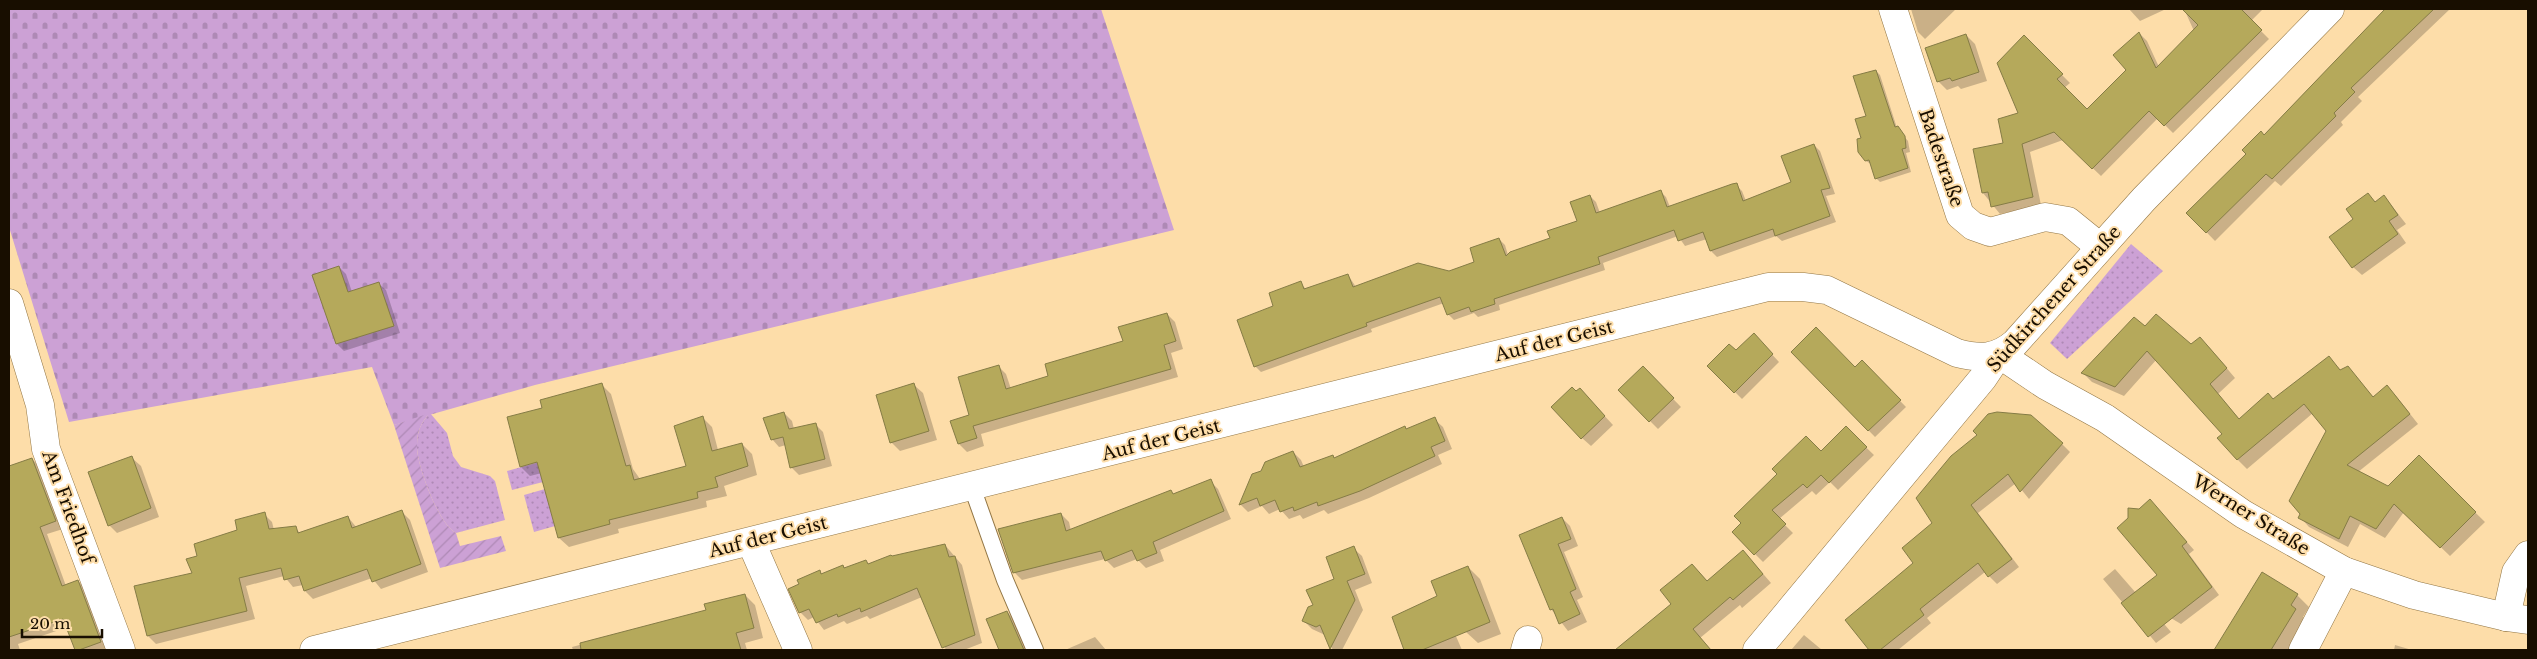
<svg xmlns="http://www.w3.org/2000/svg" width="2537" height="659" font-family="'Libre Baskerville',serif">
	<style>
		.grass { fill: url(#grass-dots) }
		.cemetery { fill: url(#cemetery-stones) }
		.garden { fill: url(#garden-furrows) }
		.shadow { fill: #0003 }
		.building { fill: #b5a95b; stroke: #857c46 }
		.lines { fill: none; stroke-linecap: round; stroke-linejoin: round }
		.service-casing { stroke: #927645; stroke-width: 18 }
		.minor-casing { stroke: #927645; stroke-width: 29 }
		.tertiary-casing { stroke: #927645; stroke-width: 29 }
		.service { stroke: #fff; stroke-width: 16 }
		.minor { stroke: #fff; stroke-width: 28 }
		.tertiary { stroke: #fff; stroke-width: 28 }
		.labels { text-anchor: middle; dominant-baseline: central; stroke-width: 4; stroke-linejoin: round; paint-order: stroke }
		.street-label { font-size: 18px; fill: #180e00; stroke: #fddda9 }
	</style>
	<defs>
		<pattern id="grass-dots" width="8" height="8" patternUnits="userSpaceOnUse" patternTransform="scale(1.25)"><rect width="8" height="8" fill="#cca1d5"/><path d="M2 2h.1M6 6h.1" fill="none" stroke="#ae89b5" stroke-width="1.8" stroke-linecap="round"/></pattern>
		<pattern id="cemetery-stones" width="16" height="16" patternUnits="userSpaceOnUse" patternTransform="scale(1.25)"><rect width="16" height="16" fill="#cca1d5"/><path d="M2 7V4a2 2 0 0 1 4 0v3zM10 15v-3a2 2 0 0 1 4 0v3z" fill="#ae89b5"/></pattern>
		<pattern id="garden-furrows" width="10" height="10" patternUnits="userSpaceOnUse" patternTransform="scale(1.25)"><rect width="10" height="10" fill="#cca1d5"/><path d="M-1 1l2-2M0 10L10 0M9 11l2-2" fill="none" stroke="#ae89b5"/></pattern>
	</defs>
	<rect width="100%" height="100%" fill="#fddda9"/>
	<g class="grass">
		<polygon points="2131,244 2163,271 2067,359 2050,343"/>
		<path d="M430,413l17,20 6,23 8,11 29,9 5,5 10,39 -49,13c-17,-8 -40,-69 -39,-88 0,-13 4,-23 13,-32z"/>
		<polygon points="554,458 543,482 512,490 507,471"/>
		<polygon points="545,489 555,526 534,532 524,495"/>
	</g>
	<polygon class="cemetery" points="9,9 1101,9 1174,230 535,385 394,425 372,367 69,422 9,227"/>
	<path class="garden" d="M430,413c-9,9 -13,19 -13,32 -1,19 22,80 39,88l4,13 41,-10 5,15 -66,17 -46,-143z"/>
	<g class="shadow">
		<polygon points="1911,9 1956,9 1925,39 1918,32"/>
		<polygon points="2129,9 2166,9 2140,21"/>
		<polygon points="2184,9 2263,9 2251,21 2269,39 2173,133 2158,118 2101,176 2063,140 2030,152 2041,205 2000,214 1983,193 1974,150 2005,144 2020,114 2024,37 2070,83 2064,88 2087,111 2128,70 2139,33 2147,41 2159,67 2194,31"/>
		<polygon points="2387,9 2450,9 2358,97 2362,101 2341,122 2343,125 2281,186 2275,181 2215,241 2188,213"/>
		<polygon points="1966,35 1975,44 1987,81 1961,89 1958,86 1947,90 1938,81"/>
		<polygon points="1876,71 1880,75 1897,128 1908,141 1910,152 1906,153 1911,172 1880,182 1876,178 1871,164 1866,161 1863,139"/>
		<polygon points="1814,145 1820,151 1835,194 1826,196 1836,222 1782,241 1776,236 1717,257 1711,251 1707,239 1685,246 1678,236 1603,263 1605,270 1499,305 1500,310 1478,317 1474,313 1454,320 1448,314 1444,303 1371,329 1372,332 1261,372 1255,366 1275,307 1300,283 1307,290 1348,275 1356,287 1449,272 1476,262 1499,239 1505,245 1508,255 1552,239 1578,222 1590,196 1596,202 1600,213 1660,191 1666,197 1670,207 1736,185 1742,191 1746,201 1792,183"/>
		<polygon points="2368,194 2376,203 2383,197 2392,206 2406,224 2397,230 2406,243 2362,275 2353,267 2355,219"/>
		<polygon points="339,267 346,274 352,292 378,283 386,290 400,333 344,351 337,344 314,275"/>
		<polygon points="1167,314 1175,322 1183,349 1171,353 1178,377 981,434 984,446 967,452 959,444 970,416 998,366 1006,374 1011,389 1049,377 1124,342"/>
		<polygon points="2145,328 2191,345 2209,347 2235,378 2218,394 2240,420 2338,367 2341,371 2348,368 2374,398 2396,396 2418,424 2358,472 2388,488 2419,457 2485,522 2450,556 2404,512 2385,538 2360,524 2348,547 2309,527 2300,517 2327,430 2313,413 2247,469 2238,460 2224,434 2157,359 2124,396 2092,382 2083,373"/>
		<polygon points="1754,335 1779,362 1742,399 1709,366 1736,352"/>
		<polygon points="1792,352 1855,368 1862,362 1906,407 1875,437"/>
		<polygon points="1643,368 1681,407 1658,429 1619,390"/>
		<polygon points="601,384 611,394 633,469 640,479 687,467 703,418 712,427 718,450 742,444 752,454 757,475 724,486 727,496 706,501 707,507 618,529 619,533 569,547 559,538 542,473 530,476 521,467 508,418 543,408"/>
		<polygon points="914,385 923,393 937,440 900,451 891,442"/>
		<polygon points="1576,392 1588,398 1613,425 1591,446 1582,438"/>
		<polygon points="784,413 792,421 794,429 815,424 823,432 832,466 799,475 791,467 786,445 779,447 772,439"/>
		<polygon points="1434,419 1443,427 1452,449 1438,455 1442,464 1369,498 1328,514 1324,510 1303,519 1300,515 1289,519 1280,509 1269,514 1262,506 1248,512 1240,504 1262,472 1293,452 1301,460 1304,467 1332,456 1335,459 1405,428 1407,430"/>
		<polygon points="1846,428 1874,455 1838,490 1830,482 1816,495 1812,491 1779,519 1793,533 1763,562 1733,532"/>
		<polygon points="2062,444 2070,452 2029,499 2016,483 1978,513 2019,567 1997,584 1985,572 1927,618 1931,623 1898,650 1870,650 1847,620 1915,563 1933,523 1917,498"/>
		<polygon points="132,458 141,466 159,517 117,533 109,525"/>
		<polygon points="32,459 40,467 63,529 47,534 66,586 78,581 86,589 107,650 76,650 68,627 18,644 20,650 9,650 9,511 26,504"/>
		<polygon points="1210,481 1218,489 1231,519 1160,550 1164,561 1146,568 1137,559 1114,568 1105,559 1022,580 1014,572 1061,514 1069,522 1071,531"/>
		<polygon points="2157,508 2194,550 2189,554 2219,595 2181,624 2147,604 2171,632 2156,643 2103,579 2115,569 2136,593 2159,576 2139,510"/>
		<polygon points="402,512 410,520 428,572 381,589 372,578 313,599 305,591 303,585 293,587 284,576 246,586 255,619 156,644 148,636 193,574 199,557 264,514 272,522 274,530 295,528 301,534 348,517 357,528"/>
		<polygon points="1562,518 1570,526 1578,546 1564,552 1583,597 1577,600 1587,622 1568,631 1551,609 1520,535"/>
		<polygon points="945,545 962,565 982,643 964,650 946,650 922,597 870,619 867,616 847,624 844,621 824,630 814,617 808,620 800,612 800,585 820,572 823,575 843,566 846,569 865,561 869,565"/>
		<polygon points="1353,548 1362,556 1372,583 1355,590 1363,610 1342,650 1333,650 1325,635 1312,629 1304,621 1336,580"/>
		<polygon points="1752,561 1771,583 1742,608 1740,605 1700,638 1711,650 1617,650 1673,604 1692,565 1708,582"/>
		<polygon points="1468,567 1480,579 1501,634 1478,643 1466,632"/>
		<polygon points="745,595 755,605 763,638 745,643 747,650 573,650 572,647 707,611"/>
		<polygon points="2297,595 2309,607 2303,617 2308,622 2291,650 2225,650 2219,644"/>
		<polygon points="1445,611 1462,650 1406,650 1393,618"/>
		<polygon points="1007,612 1016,621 1028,650 1000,650 988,620"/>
		<polygon points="1804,635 1822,650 1791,650"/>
		<polygon points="1095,637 1106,650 1065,650"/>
		<polygon points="2395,645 2412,650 2394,650"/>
	</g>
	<g class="building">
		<polygon points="2182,9 2241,9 2262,30 2164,126 2149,111 2092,169 2054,132 2022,144 2033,197 1991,207 1988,192 1982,193 1973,149 2003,143 1998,119 2018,113 1997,63 2024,35 2063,74 2057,79 2087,109 2126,70 2113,55 2139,32 2156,68 2198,25"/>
		<polygon points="2385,9 2434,9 2351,88 2355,92 2334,113 2336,116 2272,179 2266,174 2206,233 2186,213 2246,154 2242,150 2261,131 2264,135"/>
		<polygon points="1966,34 1979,72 1952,81 1950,78 1937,82 1925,48"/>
		<polygon points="1876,70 1895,127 1898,126 1905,136 1906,148 1902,149 1908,168 1875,179 1869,160 1865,161 1858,152 1857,139 1861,138 1855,119 1866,116 1853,76"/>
		<polygon points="1814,144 1830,188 1821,190 1830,216 1775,236 1773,229 1710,251 1703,232 1678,241 1674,230 1598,257 1600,264 1494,299 1495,304 1471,312 1469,307 1447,315 1440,297 1366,323 1367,326 1254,367 1237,320 1273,306 1269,293 1301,281 1304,289 1348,274 1353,287 1418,263 1449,271 1474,262 1470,248 1499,238 1506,256 1510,252 1550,238 1547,231 1577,221 1570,202 1590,195 1596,213 1661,190 1667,207 1732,184 1737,183 1743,201 1791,182 1781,156"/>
		<polygon points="2368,193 2375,202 2384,195 2398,215 2389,221 2398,234 2352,268 2329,237 2353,219 2346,209"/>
		<polygon points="339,266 348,292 379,282 394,326 336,344 312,275"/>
		<polygon points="1167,313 1176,341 1164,345 1171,369 973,426 977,438 958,444 950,421 969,415 958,377 999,365 1006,389 1048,376 1045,364 1123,341 1118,327"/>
		<polygon points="2156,314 2191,344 2200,337 2227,368 2210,384 2239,419 2268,393 2273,399 2329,356 2340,370 2348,366 2373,397 2387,385 2410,414 2347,465 2388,486 2419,455 2476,512 2440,548 2394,504 2376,529 2350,516 2339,539 2298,518 2300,514 2289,501 2326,431 2304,404 2237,460 2217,438 2222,434 2147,351 2115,387 2081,373 2134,317 2145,326"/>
		<polygon points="1816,327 1855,367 1862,360 1901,400 1868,431 1791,352"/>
		<polygon points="1754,333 1773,354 1734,393 1707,366 1729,344 1736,350"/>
		<polygon points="1643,366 1674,398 1649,422 1618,390"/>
		<polygon points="602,383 626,466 630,465 634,480 686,466 674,426 703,416 712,451 742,443 748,466 715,477 718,487 697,492 698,498 609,520 610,524 558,538 537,462 520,467 507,417 542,408 540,400"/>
		<polygon points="914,383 929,431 890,443 876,395"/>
		<polygon points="1572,387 1576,391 1580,388 1605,416 1581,439 1551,407"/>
		<polygon points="784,412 789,429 816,423 825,459 790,468 783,437 771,440 763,418"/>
		<polygon points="1997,412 2031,415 2063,443 2020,492 2008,474 1971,505 2012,559 1988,577 1978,563 1920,609 1924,615 1880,650 1869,650 1845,620 1913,563 1902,548 1932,523 1916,498 1951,456 1977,435 1973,431 1988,414"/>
		<polygon points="1435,417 1445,441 1431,447 1435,456 1360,491 1318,506 1317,502 1294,511 1293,507 1280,512 1275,500 1260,506 1257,498 1239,505 1252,474 1261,471 1265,462 1293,451 1300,467 1333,455 1334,458 1405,426 1406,429"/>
		<polygon points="1846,426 1867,447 1829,483 1821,475 1807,488 1803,484 1772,510 1786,524 1754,555 1732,532 1741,523 1734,516 1777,474 1772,469 1806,436 1821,451"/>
		<polygon points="132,456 151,508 108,526 88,472"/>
		<polygon points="32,458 56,521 40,527 62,586 78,580 101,642 79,650 75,650 63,619 9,637 9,466"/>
		<polygon points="1211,479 1224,511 1153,542 1157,553 1137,561 1132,550 1105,561 1101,551 1013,573 998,529 1061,513 1066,531 1171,490 1173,494"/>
		<polygon points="2150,499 2187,542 2182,546 2212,587 2148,637 2121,603 2157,575 2117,528 2128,518 2128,508 2139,509"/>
		<polygon points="402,510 421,564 372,582 367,569 304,591 299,576 284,580 281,568 239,578 247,611 147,636 134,586 192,573 186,559 197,556 194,544 237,530 235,520 265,512 269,529 296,526 298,533 348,516 352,528"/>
		<polygon points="1562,517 1571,539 1558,544 1576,589 1570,592 1580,614 1559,624 1553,609 1550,610 1519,535"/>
		<polygon points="945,544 949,557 955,556 975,635 942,648 917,588 861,612 860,608 838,617 837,614 816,623 809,609 799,613 788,589 799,584 797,580 820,570 821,574 843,565 844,568 866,560 868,564 891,555 892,556"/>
		<polygon points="1354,546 1365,574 1347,581 1355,600 1330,649 1320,625 1316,627 1302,621 1308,607 1313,605 1306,590 1334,579 1326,557"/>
		<polygon points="1743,550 1763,574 1733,600 1730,597 1693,629 1711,650 1615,650 1671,604 1660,590 1692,564 1707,581"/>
		<polygon points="1468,566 1490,622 1422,650 1404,650 1392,617 1437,596 1431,581"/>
		<polygon points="2262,572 2298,594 2291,605 2296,609 2271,650 2214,650"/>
		<polygon points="745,594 754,628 736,633 741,650 581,650 580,643 706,610 704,604"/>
		<polygon points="1007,611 1024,650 999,650 986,619"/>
	</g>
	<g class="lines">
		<g class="service-casing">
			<polyline id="service" points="972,487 1005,580 1035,650"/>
		</g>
		<g class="minor-casing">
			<g id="minor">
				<polyline points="1893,9 1960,215 1973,226 1990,232 2045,217 2068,221 2100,247"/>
				<polyline points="9,303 40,405 46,449 121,650"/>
				<polyline points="751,542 798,650"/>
				<polyline points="2506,617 2516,572 2528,555"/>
				<polyline points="1525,650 1528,640"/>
				<polyline points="2303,650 2344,571"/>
			</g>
		</g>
		<g class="tertiary-casing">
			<g id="tertiary">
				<polyline points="1999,354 2045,385 2105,418 2243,514 2344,571 2414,595 2506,617 2528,620"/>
				<path d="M314,650l1454,-363h35l24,3 130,63c23,6 39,6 58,-10l129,-144 186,-190"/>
				<polyline points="1757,650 1983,378 1999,354"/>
			</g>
		</g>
		<use href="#service" class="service"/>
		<use href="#minor" class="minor"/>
		<use href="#tertiary" class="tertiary"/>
	</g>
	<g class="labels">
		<g class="street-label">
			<text transform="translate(1941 158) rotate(71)">Badestraße</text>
			<text transform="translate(2054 299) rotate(-48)">Südkirchener Straße</text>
			<text transform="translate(1554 341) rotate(-14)">Auf der Geist</text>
			<text transform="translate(1161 440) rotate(-14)">Auf der Geist</text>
			<text transform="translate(68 507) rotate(70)">Am Friedhof</text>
			<text transform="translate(2251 515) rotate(32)">Werner Straße</text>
			<text transform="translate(768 537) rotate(-14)">Auf der Geist</text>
		</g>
	</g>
	<rect width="2537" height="659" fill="none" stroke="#180e00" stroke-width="20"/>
	<path d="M22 629v8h80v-8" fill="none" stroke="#180e00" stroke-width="2.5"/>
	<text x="30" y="629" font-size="15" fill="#180e00" stroke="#fddda9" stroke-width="4" paint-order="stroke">20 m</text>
</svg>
